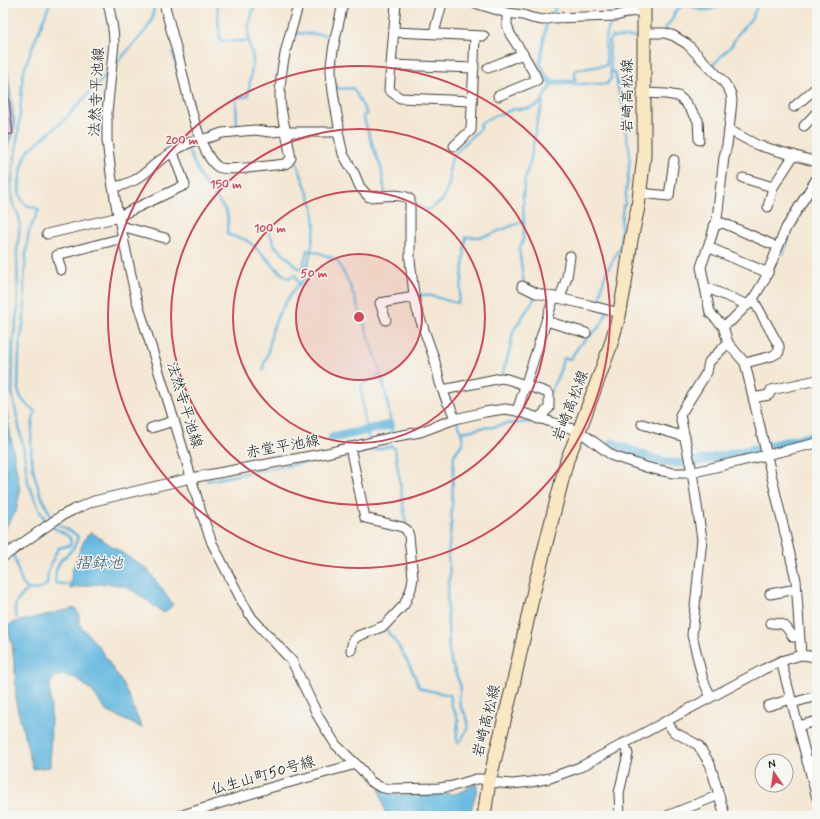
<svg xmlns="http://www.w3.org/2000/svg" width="820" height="819" font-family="Mynerve,'Klee One',sans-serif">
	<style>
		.water { fill: #63b7df; stroke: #406a7e }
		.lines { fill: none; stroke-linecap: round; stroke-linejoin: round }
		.stream { stroke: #63b7df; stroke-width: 2.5 }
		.canal { stroke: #63b7df; stroke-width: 9 }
		.building { fill: #eaa9da }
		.street-casing { stroke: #3c3a37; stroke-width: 11 }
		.secondary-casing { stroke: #3c3a37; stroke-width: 15 }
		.street { stroke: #fff; stroke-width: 9 }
		.secondary { stroke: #fae7c3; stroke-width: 13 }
		.ring { fill: none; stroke: #d1495b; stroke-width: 2 }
		.labels { text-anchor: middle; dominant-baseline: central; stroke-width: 3; stroke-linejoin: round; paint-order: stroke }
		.street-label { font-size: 15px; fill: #1c1c1c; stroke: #f6f6f2 }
		.water-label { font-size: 16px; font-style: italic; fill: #385a6a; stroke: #f6f6f2 }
		.centre { fill: #d1495b; stroke: #f6f6f2; stroke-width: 2 }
		.ring-label { font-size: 12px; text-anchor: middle; font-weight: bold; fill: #d1495b; stroke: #f6f6f2; stroke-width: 3; stroke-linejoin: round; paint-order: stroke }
	</style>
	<rect width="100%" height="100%" fill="#f6f6f2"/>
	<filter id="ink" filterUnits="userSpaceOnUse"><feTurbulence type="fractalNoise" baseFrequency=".025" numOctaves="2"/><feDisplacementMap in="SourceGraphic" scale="8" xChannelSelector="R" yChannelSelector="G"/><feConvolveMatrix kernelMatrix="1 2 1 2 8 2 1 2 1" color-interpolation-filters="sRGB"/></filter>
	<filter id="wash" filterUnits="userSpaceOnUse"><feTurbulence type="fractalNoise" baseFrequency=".012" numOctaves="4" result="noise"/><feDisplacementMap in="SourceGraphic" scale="16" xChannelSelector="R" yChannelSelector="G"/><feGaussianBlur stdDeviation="0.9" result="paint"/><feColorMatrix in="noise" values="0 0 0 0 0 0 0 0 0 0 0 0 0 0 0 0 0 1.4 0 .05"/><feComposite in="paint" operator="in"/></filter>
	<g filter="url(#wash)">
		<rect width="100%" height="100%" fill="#f4e7d3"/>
		<g class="water">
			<polygon points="3,38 15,126 8,145 3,187"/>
			<polygon points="3,292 4,396 20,491 16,512 5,528 3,528"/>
			<path d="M91,532l57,38 25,35 -9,8c-12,-8 -23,-18 -36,-25 -15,-8 -42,-3 -58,1l2,-19 13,-32z"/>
			<polygon points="75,608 79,614 79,624 99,647 124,686 142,728 106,711 93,692 76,678 62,675 55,677 50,684 51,715 50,767 33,769 16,703 15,672 12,644 7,626 16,622"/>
			<polygon points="477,781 477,790 469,816 386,816 379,788 396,795 421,795 441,793 455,794 467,789"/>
		</g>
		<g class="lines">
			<g class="stream">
				<polyline points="217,3 220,41 248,41 252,53 253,60 248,96 236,98 237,129"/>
				<polyline points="494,3 507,8"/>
				<polyline points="701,10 709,3"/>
				<polyline points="554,16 555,3"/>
				<polyline points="547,21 540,63 546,75 549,79 554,81 574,81 575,80 575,70 607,65 605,40 612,18"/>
				<polyline points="513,25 545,80 552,84 607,84 611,78 609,40 612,37 639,37"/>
				<polyline points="664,30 673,18 674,13 680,7 687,5 703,10 708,10 733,3"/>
				<polyline points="294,33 335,35"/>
				<polyline points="248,41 249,25 255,3"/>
				<polyline points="173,53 179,77"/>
				<polyline points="115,65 146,30 151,22 153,17 154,3"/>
				<polyline points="711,67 732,45 738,34 751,19 759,3"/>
				<polyline points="336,85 338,89 353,88 367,114 363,116 376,155 381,167 385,193"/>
				<polyline points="185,103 188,114"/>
				<polyline points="187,147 201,178 226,211 228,218 227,233 229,235 246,240 253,245 281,273 288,278 295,275 299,285"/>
				<path d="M413,205l6,1 9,4 14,-9 7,-17 1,-6 -1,-6 3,-15 21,-22 4,-3 4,-5 -2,-2c7,-6 14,-9 23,-11 3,-1 6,-3 9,-4 12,-3 22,2 32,-10"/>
				<polyline points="269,232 275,246 288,258 295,265 300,269 303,267 307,250 317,252 337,260 350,285 377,360 387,399 392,431 390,435"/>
				<polyline points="783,254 794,222"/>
				<polyline points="524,284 519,249 523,241 524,226 523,196 524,188 525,179 531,158 537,121 540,113 544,96 552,84"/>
				<path d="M416,295c16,-2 27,6 42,8l4,-23v-3l4,-40h13l10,-2 35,-14"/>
				<path d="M599,305l3,-18 3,-12 16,-30v-20l2,-19 2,-2c0,-14 9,-52 2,-63l-4,-35 -4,-13 -4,-21h-4"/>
				<polyline points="263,370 264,363 268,354 272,331 278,315 292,292 305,278 311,250 315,227 313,206 294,156"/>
				<polyline points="502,376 510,349 513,331 537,295"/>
				<path d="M550,393l10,-22 3,-12 2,-1 5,1c3,-4 6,-9 9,-13 11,-12 24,-17 27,-34"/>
				<path d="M457,420c3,8 6,16 6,24l-2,1 -7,10 -3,71 -3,30 2,18 -3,23 2,54 3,13 9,23 -2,12 1,7 5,8 3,7v6l-7,14"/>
				<polyline points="462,432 481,428 493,427 505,424 533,422 535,419"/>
				<polyline points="369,440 364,418 361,386 381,374"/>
				<polyline points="353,453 365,452 392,446 395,449 406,523 405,527"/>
				<polyline points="207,481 261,470 316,461 328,457 332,459 345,453 346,453"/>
				<path d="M53,519c-21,-35 -27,-69 -18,-108l-8,-6 -6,-7 -3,-8 1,-36 1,-12 3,-16 2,-20 -1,-24 2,-28 3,-23 10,-21c-4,-4 -10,-2 -14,-6 -3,-3 -6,-10 -6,-14 0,-12 4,-31 10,-40l33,-28 47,-50"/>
				<polyline points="47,523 40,511 28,483 24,451 12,393 13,342 18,307 17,252 20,223 19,216 15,209 12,201 11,185 19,127 22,85 23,73 29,56 50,3"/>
				<polyline points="56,523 75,534 78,537 75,545 71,551 61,560 56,570 55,583 72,585"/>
				<path d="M3,540c5,2 7,4 8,9"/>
				<path d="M13,554l9,29 5,6 10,1 10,-5 1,-14 8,-19 3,-4 11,-3c5,-10 -13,-14 -19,-19"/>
				<path d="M17,618c-6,-14 2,-19 11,-29"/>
				<path d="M385,627c3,7 10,13 14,20 8,13 15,26 20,40l7,3 24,5c2,4 0,5 1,9 2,7 8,12 7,19 0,6 -3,14 0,20"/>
			</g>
			<g class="canal">
				<polyline points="332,438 390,425"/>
				<path d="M612,443c18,7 39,17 59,20 8,1 16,0 24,-1l122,-27"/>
			</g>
		</g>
		<g id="blocks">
			<polygon class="building" points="3,61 4,61 13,134 3,135"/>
		</g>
	</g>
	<g filter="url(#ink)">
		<use href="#blocks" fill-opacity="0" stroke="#3c3a37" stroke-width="1"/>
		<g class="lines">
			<g class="street-casing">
				<g id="street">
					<path d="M108,3c3,13 6,26 6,40l-7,70v27l4,34 6,36 19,88 46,148 19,66 11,31 32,62 8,13 40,43 27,57 17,27 26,25 8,11 10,6 9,2 50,-1 14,-2 23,-7h6l7,3 23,2 19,-2 19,-4 30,-11 184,-98 17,-8 20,-6 16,2"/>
					<path d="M164,3c5,19 10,37 15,56 6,24 19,95 39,108 9,5 54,-2 67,-3l3,-2 3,-4 -5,-26h52"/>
					<path d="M343,3c-4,21 -11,43 -12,65 0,20 5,39 8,59l-1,5 5,22 11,19 6,14 9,10c10,0 32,-5 41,2v61l4,35 3,15 17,48 6,25 7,19 3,4 5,13"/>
					<polyline points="396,3 389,90 400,98 472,101"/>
					<polyline points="475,3 507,13 523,15 532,18 543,20 552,18 616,16 629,12 644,10"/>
					<polyline points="394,32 484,36"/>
					<polyline points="434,33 442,3"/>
					<polyline points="644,33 665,33 674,36 687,44 722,80 728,88 731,94 732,101 729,130 727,145 724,157 717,219 711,238 701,267 710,313 723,326 728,343 745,363 796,580 801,655"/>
					<polyline points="391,65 474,68"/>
					<polyline points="488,68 523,54"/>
					<polyline points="645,93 666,94 678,96 685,102 698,120 699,140"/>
					<polyline points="498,96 537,80 535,75 523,54 510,34 507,24 507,13"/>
					<polyline points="794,107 817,87"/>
					<polyline points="804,126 817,112"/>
					<polyline points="729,130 757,145 817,162"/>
					<polyline points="454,146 471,130 475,36"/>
					<polyline points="743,178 773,187"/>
					<path d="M113,187l10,-2 12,-5 10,-7 14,-12 20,-13 12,-6 20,-5 11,-4 33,-3 15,2 14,-1 2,1c-3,-12 -6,-24 -6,-36 0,-32 10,-62 19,-93"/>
					<polyline points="640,193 669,196 674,160"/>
					<polyline points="768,207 773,187 794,155"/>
					<polyline points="119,216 185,185 173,153"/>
					<polyline points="121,226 165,238"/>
					<polyline points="714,226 723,223 771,244"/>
					<polyline points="47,234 119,217"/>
					<polyline points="708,247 768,273"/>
					<polyline points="61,270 57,255 123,238"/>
					<polyline points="522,286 536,293 589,305 619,313"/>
					<polyline points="705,287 748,305"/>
					<polyline points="560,298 567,277 570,256"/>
					<polyline points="386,320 380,303 414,297"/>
					<polyline points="546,321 586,333"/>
					<polyline points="723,326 731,321 753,299 764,281 786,228 817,178"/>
					<polyline points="745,363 772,356 779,352 779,346 753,299"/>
					<polyline points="442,389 448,389 501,378 507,379 546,392 549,394 549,408 538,419"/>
					<polyline points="753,398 769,395 771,390 817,380"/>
					<polyline points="517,411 554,297"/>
					<polyline points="642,424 685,437"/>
					<polyline points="151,428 174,421"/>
					<polyline points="350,447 365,518 402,527 407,530 409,536 413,578 411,589 404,605 384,626 358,636 353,640 351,650"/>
					<polyline points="3,557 61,516 73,510 94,501 191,478 327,453 392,437 420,432 455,419 485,412 505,409 517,411 579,431 613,456 649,468 673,473 690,473 817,443"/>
					<polyline points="770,594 796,589"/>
					<path d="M771,623c14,0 15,3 22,14l6,-1"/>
					<polyline points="781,661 817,798"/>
					<polyline points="711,697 703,680 692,635 702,539 692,472 680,415 707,372 709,362 728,343"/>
					<polyline points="792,703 817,696"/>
					<polyline points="768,706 791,699"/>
					<polyline points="666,721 674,732 698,745 710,764 725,816"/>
					<polyline points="798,726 817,721"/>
					<polyline points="807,762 817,759"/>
					<polyline points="179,816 269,788 356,764"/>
					<polyline points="620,816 619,793 628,754 624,743"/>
					<polyline points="667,816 719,795"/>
				</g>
			</g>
			<g class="secondary-casing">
				<polyline id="secondary" points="484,816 489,782 512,689 536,581 540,567 567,460 579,431 610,347 619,316 625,284 631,240 638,207 644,156 644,10 643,3"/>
			</g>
			<use href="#street" class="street"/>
			<use href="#secondary" class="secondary"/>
		</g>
	</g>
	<circle cx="359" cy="317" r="63" fill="#d1495b" fill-opacity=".12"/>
	<g class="ring">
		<circle cx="359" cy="317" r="63"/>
		<circle cx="359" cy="317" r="126"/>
		<circle cx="359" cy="317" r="188"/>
		<circle cx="359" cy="317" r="251"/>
	</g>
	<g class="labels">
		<g class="street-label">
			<text transform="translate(97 92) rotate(-87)">法然寺平池線</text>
			<text transform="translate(628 96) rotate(-90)">岩崎高松線</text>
			<text transform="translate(184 405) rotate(73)">法然寺平池線</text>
			<text transform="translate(571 406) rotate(-69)">岩崎高松線</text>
			<text transform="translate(283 447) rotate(-10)">赤堂平池線</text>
			<text transform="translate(487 721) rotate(-76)">岩崎高松線</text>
			<text transform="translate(263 776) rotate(-16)">仏生山町50号線</text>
		</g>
		<g class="water-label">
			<text x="99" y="563">摺鉢池</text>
		</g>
	</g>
	<circle cx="359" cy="317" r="6" class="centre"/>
	<g class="ring-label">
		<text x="182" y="144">200 m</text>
		<text x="226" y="188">150 m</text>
		<text x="270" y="232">100 m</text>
		<text x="314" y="277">50 m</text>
	</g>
	<rect width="820" height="819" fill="none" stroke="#f6f6f2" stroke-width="16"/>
	<g transform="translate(774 773) rotate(347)"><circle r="19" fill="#f6f6f2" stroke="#9f9f9c"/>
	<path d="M0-3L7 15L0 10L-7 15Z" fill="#d1495b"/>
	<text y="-6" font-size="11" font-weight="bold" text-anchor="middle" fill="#1c1c1c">N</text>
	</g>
</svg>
